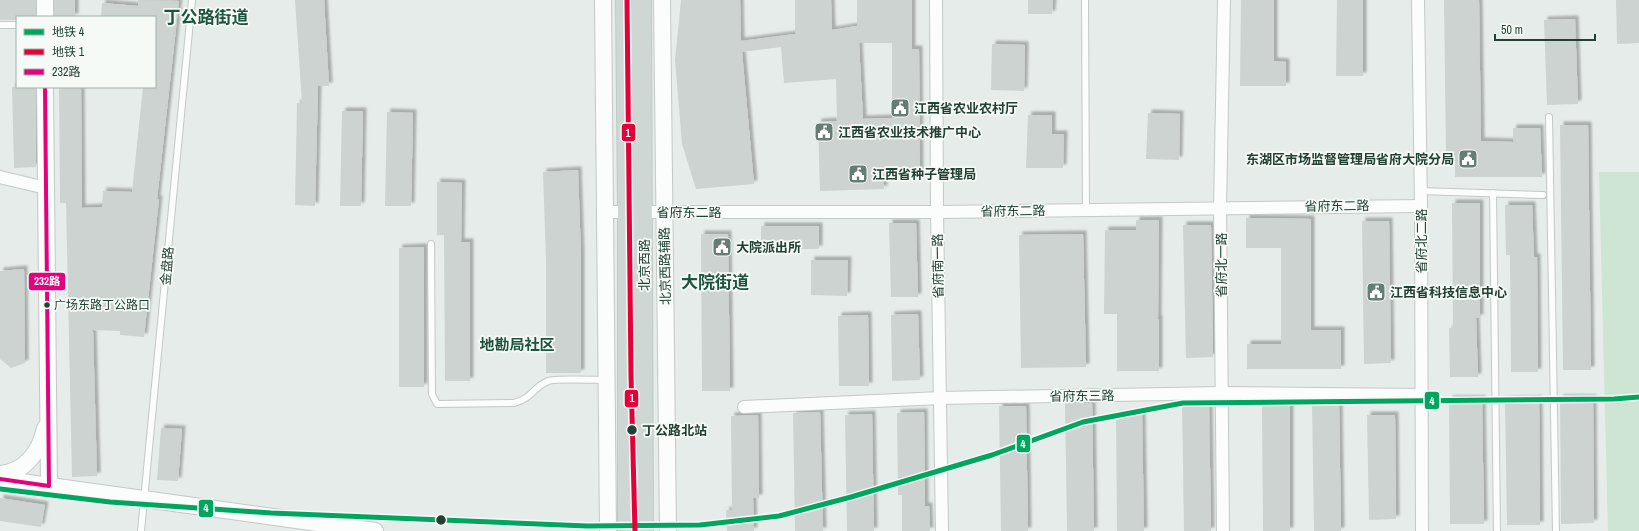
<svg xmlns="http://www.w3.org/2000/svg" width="1639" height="531" font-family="'Archivo Narrow','Noto Sans SC',sans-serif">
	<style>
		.green { fill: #cfe5d4 }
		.building { fill: #cdd3d0; fill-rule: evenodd; filter: url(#shadow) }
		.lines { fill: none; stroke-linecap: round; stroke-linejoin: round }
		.lane-casing { stroke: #c3c9c6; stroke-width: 8 }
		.street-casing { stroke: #c3c9c6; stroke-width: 14 }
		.secondary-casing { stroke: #c2c9c6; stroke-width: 18 }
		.primary-casing { stroke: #c2cac7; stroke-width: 20 }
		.lane { stroke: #fbfcfc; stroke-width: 6 }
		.street { stroke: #fbfcfc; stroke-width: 12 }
		.secondary { stroke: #fbfcfc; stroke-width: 16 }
		.primary { stroke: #cfd7d4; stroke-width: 18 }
		.bus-1-casing { stroke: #f5faf7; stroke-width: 7 }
		.bus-1 { stroke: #e5007d; stroke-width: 4 }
		.metro-1-casing { stroke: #f5faf7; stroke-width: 8 }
		.metro-2-casing { stroke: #f5faf7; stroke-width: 8 }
		.metro-1 { stroke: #00a560; stroke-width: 5 }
		.metro-2 { stroke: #e60039; stroke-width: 5 }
		.bus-dot { fill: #234035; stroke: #f5faf7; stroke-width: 1.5 }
		.labels { text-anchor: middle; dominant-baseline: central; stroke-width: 3.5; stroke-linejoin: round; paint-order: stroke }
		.bus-label { font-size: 12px; fill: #234035; stroke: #f5faf7; text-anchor: start }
		.poi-label { font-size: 13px; font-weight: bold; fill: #234035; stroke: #f5faf7; text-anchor: start }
		.street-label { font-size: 13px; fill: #234035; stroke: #f5faf7 }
		.stop-label { font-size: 13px; font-weight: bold; fill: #234035; stroke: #f5faf7; text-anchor: start }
		.quarter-label { font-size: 15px; font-weight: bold; fill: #1e5340; stroke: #f5faf7 }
		.district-label { font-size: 17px; font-weight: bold; fill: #1e5340; stroke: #f5faf7 }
		.line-badge { stroke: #f5faf7; stroke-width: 1.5 }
		.badge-label { font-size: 11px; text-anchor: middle; font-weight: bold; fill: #fff }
	</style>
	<defs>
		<filter id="shadow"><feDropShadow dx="3.5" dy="-3.5" stdDeviation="1" flood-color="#0004"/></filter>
	</defs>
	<rect width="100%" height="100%" fill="#e6ece9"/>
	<polygon class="green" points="1599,172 1639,172 1639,531 1608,531"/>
	<g class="building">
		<polygon points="0,0 36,0 36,17 17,17 17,20 0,20"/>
		<rect x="54" y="0" width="21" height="17"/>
		<polygon points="138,0 179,1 157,199 159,199 144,337 120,335 120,331 93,330 97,476 72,477 66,203 60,203 59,87 81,87 82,208 102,207 103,191 132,192 143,87 155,87 155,17 101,17 102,3 138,6"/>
		<polygon points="295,0 324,0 329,86 318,86 315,206 295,205 297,103 302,103"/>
		<path d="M681,0h59l1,41 54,-7v-34h36l1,30 25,-4v-26h55v49h7l1,129h-37l1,11 -64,2 -2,-69 19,-1 -1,-42 -52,4 -3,-36 -39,5 12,132 -58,5 -14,-45 -7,-84zM859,43h33v75l-29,1z"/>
		<polygon points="1028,0 1053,0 1052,14 1028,14"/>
		<polygon points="1241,0 1274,0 1274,61 1286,62 1286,86 1240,86"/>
		<polygon points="1337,0 1363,0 1363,76 1336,76"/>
		<polygon points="1444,0 1479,0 1481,141 1513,142 1513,128 1540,128 1542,177 1455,177 1455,156 1446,156"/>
		<polygon points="1616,0 1639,0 1639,43 1617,44"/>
		<polygon points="1575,19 1578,104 1547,105 1544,20"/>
		<polygon points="992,44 1025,45 1024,91 991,90"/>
		<polygon points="12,87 36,87 36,167 14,168"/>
		<polygon points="342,111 363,111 361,206 340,206"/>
		<polygon points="387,112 413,113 411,206 385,206"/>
		<polygon points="1148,113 1180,114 1179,160 1146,159"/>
		<polygon points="1028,115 1052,115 1052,134 1064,134 1063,168 1026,168"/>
		<polygon points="1560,125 1588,125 1591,370 1563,370"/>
		<polygon points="578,170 581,256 581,373 546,373 546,260 543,172"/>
		<polygon points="437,182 462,183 461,242 470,242 470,381 445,381 444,235 437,235"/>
		<polygon points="1452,203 1480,203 1480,318 1476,318 1478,377 1450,377 1449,328 1453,328"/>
		<polygon points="1505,205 1532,205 1534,257 1537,257 1538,372 1511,372 1510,255 1506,255"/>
		<polygon points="1246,218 1311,219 1311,330 1341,330 1341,369 1247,369 1247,344 1281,344 1281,248 1246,248"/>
		<polygon points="1136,220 1159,220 1158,319 1159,319 1159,371 1117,371 1117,314 1104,314 1105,230 1136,230"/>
		<polygon points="1362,221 1389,221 1391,363 1364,364"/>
		<polygon points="889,223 916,223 918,297 891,297"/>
		<polygon points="1183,225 1211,225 1213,357 1186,358"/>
		<rect x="761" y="226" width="58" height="23"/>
		<polygon points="701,234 728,234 730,391 702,391"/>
		<polygon points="1083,234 1086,367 1021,368 1019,235"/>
		<polygon points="424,247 424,387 399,387 399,248"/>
		<polygon points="811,260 848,260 847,296 811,295"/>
		<polygon points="24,269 25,363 11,368 0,359 0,271"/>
		<polygon points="918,314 920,380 892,381 891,315"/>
		<polygon points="868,315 869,386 839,386 838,316"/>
		<polygon points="1560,398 1593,398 1594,523 1561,524"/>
		<polygon points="1449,399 1482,399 1484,524 1450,524"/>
		<polygon points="1539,399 1540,525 1507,525 1505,400"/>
		<polygon points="1182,401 1209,401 1211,531 1184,531"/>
		<polygon points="1312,402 1339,402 1341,531 1314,531"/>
		<polygon points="1065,403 1092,403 1094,531 1067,531"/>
		<polygon points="999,406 1026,406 1028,531 1001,531"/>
		<polygon points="1262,406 1290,406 1290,531 1263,531"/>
		<polygon points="820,412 823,531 795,531 793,413"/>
		<polygon points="924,412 925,506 929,506 930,531 902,531 902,495 898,495 897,413"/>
		<polygon points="872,414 874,531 847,531 845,415"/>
		<polygon points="1142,414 1144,531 1117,531 1116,415"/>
		<polygon points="758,415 759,498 753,498 754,531 727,531 726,510 732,510 731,416"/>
		<polygon points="1367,415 1395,415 1396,519 1369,520"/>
		<polygon points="161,428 182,429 178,481 157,480"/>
		<polygon points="0,498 45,505 41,527 0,521"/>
	</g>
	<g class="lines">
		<g class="lane-casing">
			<g id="lane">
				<polyline points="1085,0 1086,210"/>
				<polyline points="0,25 17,25"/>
				<polyline points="1549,117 1556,531"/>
				<polyline points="1420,191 1543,195"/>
				<polyline points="1493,193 1497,531"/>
				<path d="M431,244l1,150 5,10 77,-1c19,-5 18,-15 34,-22 8,-3 46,-1 57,-1"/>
				<polyline points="141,531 192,0"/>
			</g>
		</g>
		<g class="street-casing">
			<g id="street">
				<polyline points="936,0 937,212 942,531"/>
				<polyline points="1418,0 1421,206 1422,531"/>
				<polyline points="0,177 46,188"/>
				<polyline points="605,212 937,212 1421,206"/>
				<polyline points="744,407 940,398 1222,393 1422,395"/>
				<polyline points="1223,531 1220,208 1224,0"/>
			</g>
		</g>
		<g class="secondary-casing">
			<g id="secondary">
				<polyline points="45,0 45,17"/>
				<polyline points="603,0 608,531"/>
				<polyline points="662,0 668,531"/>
				<polyline points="45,87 49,486"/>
				<path d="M0,474c25,-2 40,-22 45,-46"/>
				<polyline points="0,479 375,531"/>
			</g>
		</g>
		<g class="primary-casing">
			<g id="primary">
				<polyline points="625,0 627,212 627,531"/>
				<polyline points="642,0 644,531"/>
			</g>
		</g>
		<use href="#lane" class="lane"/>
		<use href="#street" class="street"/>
		<use href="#secondary" class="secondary"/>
		<use href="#primary" class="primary"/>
		<g class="bus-1-casing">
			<polyline id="bus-1" points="0,479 49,486 45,87"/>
		</g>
		<use href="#bus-1" class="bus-1"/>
		<g class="metro-1-casing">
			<polyline id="metro-1" points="0,489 110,502 271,513 587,526 700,525 779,516 851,497 992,455 1083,422 1183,403 1614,399 1639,397"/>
		</g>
		<g class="metro-2-casing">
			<polyline id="metro-2" points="627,0 631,375 635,531"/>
		</g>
		<use href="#metro-1" class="metro-1"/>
		<use href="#metro-2" class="metro-2"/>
	</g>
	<defs>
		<g id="civic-square" transform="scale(1)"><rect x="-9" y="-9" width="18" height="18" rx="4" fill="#677c74" stroke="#f5faf7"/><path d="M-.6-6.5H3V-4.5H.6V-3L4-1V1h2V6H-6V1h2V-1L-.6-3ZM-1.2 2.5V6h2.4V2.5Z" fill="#fff"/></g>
	</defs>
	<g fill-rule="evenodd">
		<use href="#civic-square" x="900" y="108"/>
		<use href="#civic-square" x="824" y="132"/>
		<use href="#civic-square" x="1468" y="159"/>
		<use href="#civic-square" x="858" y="174"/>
		<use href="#civic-square" x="722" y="247"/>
		<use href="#civic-square" x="1376" y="292"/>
	</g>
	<g class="bus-dot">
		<circle cx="47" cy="305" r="3.5"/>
		<circle cx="632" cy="430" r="5.5"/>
		<circle cx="441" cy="520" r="5.5"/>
	</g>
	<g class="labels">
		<g class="bus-label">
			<text x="54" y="305">广场东路丁公路口</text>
		</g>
		<g class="poi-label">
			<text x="914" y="108">江西省农业农村厅</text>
			<text x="838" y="132">江西省农业技术推广中心</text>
			<text x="1454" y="159" text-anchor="end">东湖区市场监督管理局省府大院分局</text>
			<text x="872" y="174">江西省种子管理局</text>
			<text x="736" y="247">大院派出所</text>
			<text x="1390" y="292">江西省科技信息中心</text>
		</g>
		<g class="street-label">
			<text transform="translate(1337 206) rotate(-1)">省府东二路</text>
			<text transform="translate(1013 211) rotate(-1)">省府东二路</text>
			<text x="689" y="212">省府东二路</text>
			<text transform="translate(1421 241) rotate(-90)">省府北二路</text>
			<text transform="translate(644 265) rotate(-90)">北京西路</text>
			<text transform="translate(1221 265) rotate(-90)">省府北一路</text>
			<text transform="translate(167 266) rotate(-85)">金盘路</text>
			<text transform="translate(665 266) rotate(-91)">北京西路辅路</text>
			<text transform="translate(938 266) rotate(-91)">省府南一路</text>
			<text transform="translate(1082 396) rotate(-1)">省府东三路</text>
		</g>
		<g class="stop-label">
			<text x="642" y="430">丁公路北站</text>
		</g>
		<g class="quarter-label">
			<text x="517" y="344">地勘局社区</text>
		</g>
		<g class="district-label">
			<text x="206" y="16">丁公路街道</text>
			<text x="715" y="281">大院街道</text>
		</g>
	</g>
	<g class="line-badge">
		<rect x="621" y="123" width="15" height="19" rx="4" fill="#e60039"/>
		<rect x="28" y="272" width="38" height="19" rx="4" fill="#e5007d"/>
		<rect x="624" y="389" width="15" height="19" rx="4" fill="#e60039"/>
		<rect x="1424" y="391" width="16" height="19" rx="4" fill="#00a560"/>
		<rect x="1016" y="434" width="15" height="19" rx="4" fill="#00a560"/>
		<rect x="198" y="499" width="16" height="19" rx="4" fill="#00a560"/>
	</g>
	<g class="badge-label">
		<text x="628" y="137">1</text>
		<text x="47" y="285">232路</text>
		<text x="632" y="402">1</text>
		<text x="1432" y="405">4</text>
		<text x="1023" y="448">4</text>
		<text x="206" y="512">4</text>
	</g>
	<rect x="16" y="16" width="140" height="72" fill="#f5faf7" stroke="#a1b0a9"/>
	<rect x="24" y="29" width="20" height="6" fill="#00a560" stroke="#a1b0a9"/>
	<text x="52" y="36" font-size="12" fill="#234035">地铁 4</text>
	<rect x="24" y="49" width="20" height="6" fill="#e60039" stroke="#a1b0a9"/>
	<text x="52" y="56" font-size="12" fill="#234035">地铁 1</text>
	<rect x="24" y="69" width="20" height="6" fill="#e5007d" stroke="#a1b0a9"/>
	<text x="52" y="76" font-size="12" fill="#234035">232路</text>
	<path d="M1495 34v6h100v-6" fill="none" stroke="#234035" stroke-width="2"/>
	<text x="1501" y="34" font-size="12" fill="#234035" stroke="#f5faf7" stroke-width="3" paint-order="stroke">50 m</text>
</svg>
